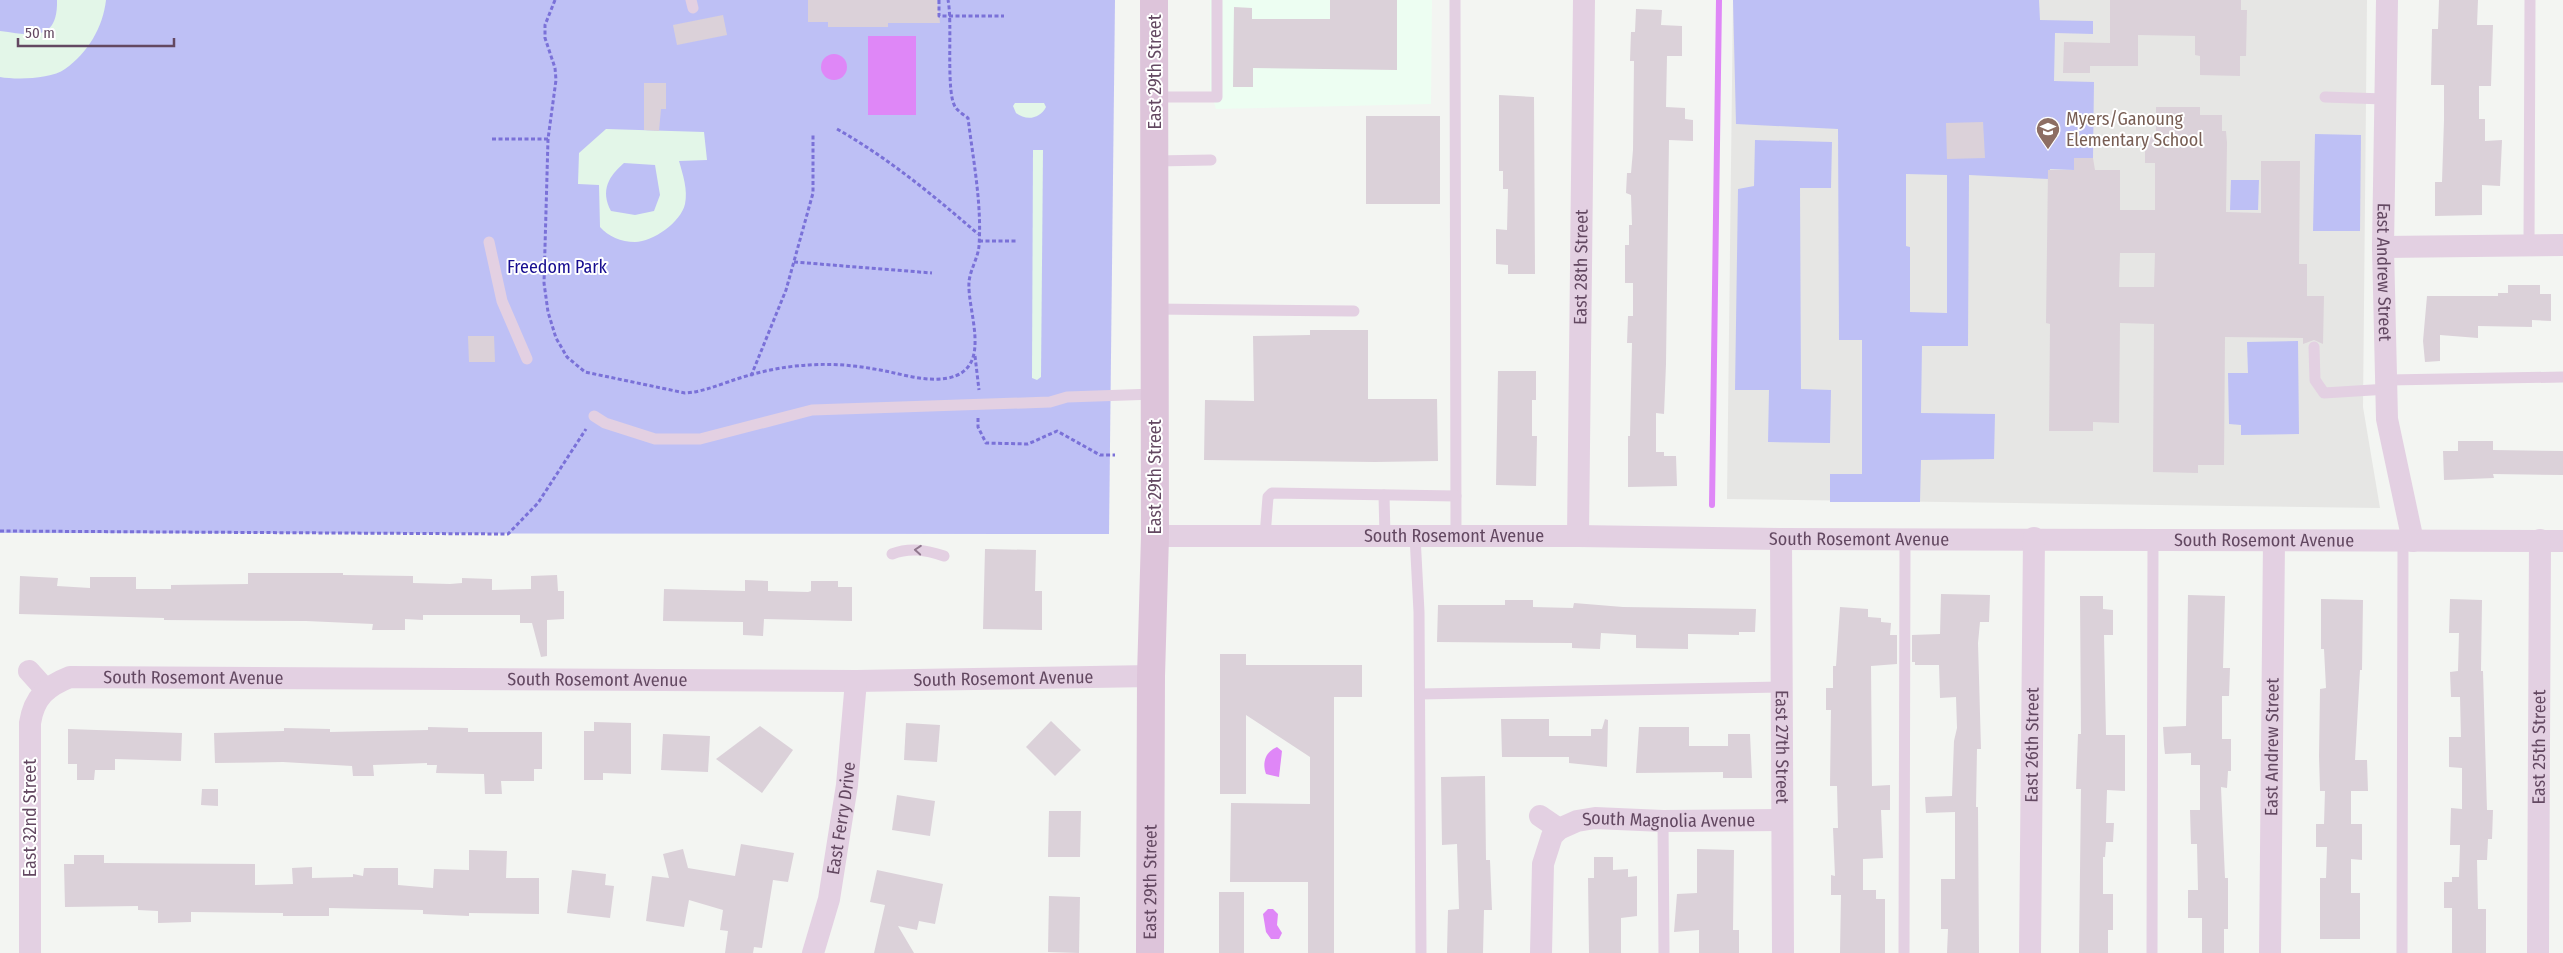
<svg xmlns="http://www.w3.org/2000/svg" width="2563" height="953" font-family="'Fira Sans Condensed',sans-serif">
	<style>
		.commercial { fill: #edfef2 }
		.education { fill: #e6e6e4 }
		.green { fill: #bec0f5; fill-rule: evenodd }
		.sand { fill: #e3f6e8; fill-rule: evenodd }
		.water { fill: #df87f7 }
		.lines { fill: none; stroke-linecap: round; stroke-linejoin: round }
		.stream { stroke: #df87f7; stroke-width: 6 }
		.building { fill: #dbd1d9; fill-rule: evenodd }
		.path { stroke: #7a71d8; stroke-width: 3; stroke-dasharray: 4 2.5; stroke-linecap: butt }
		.lane { stroke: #e3d0e2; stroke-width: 11 }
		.street { stroke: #e3d0e2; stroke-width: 22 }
		.secondary { stroke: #ddc4da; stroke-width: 28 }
		.oneway { stroke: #90788e }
		.labels { text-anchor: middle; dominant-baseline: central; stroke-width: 4; stroke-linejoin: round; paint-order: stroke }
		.street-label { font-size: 18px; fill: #634861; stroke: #fff }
		.education-label { font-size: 18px; fill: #785e54; stroke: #fff; text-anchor: start }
		.park-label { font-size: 18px; fill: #170d90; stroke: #fff }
	</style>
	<rect width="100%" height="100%" fill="#f3f5f2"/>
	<polygon class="commercial" points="1210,0 1432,0 1431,104 1216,109 1210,89"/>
	<polygon class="education" points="1733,0 2367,0 2363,407 2380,508 1727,499"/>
	<g class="green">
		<polygon points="0,0 1115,0 1109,534 0,533"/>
		<path d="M1733,0h306l1,20 53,1v13l-38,-1 -1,48 40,1 -1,76h-19v12l-24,-1 -1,10 -80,-4 -1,171h-46l-1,67 74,1 -1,45 -73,1 -1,42h-90v-28h32v-134h-23l-1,-211 -102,-5zM1906,174l41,1v138l-37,-1v-65l-4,-1z"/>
		<polygon points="2315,134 2361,135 2360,231 2313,231"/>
		<polygon points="1755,140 1832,142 1831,188 1800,188 1801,389 1831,390 1830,443 1768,442 1769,390 1735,390 1738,189 1754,186"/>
		<polygon points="2231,180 2259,180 2258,210 2230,210"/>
		<polygon points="2298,341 2299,434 2241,435 2241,425 2229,424 2228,373 2248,373 2247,342"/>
	</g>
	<g class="sand">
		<path d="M57,0h49c-3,27 -18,53 -41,69 -14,10 -48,11 -65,8v-46c31,4 58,12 57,-31z"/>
		<path d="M1015,103h29l2,4c-6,12 -20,14 -30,6l-3,-7z"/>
		<path d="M606,129l98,3 3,28 -28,1c4,14 9,29 6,43 -4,18 -32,38 -50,38 -14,0 -27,-6 -35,-15l-1,-42 -21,-1 1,-31zM624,163l31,2 5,30 -6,16 -19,4 -24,-4c-11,-21 -2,-35 13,-48z"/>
		<polygon points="1033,150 1043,150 1041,377 1037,380 1032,378"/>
	</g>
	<g class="water">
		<rect x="868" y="36" width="48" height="79"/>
		<circle cx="834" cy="67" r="13"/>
		<path d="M1277,747l5,4 -3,26 -13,-3c-4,-11 -1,-22 11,-27z"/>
		<polygon points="1268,909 1273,909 1278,914 1277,925 1282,933 1279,939 1271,939 1266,932 1263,914"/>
	</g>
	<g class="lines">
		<polyline class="stream" points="1712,505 1719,0"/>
	</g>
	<g class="building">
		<polygon points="808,0 937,0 940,23 888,23 888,27 828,27 828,22 808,22"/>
		<polygon points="1330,0 1397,0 1397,70 1253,68 1253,87 1233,87 1234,7 1252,8 1252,19 1330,19"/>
		<polygon points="2110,0 2241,0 2241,10 2247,10 2246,56 2240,56 2240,76 2200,75 2200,56 2195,55 2195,36 2138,35 2138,66 2090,66 2090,73 2063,73 2064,42 2110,43"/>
		<polygon points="2439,0 2478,0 2477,25 2493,25 2491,86 2479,86 2479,119 2485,119 2485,141 2502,140 2500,186 2482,185 2482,215 2435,216 2435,182 2442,182 2444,120 2444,85 2431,85 2432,29 2438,29"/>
		<polygon points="1636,9 1662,10 1661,25 1682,26 1682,56 1667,56 1666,107 1685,108 1685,119 1693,120 1693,141 1669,140 1666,364 1664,414 1656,413 1656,452 1664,452 1664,456 1676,456 1677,486 1628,487 1628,436 1630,436 1632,343 1627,343 1628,316 1633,316 1633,283 1625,283 1625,245 1629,245 1629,225 1632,225 1631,195 1626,193 1627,173 1631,173 1633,150 1634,61 1630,61 1631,32 1635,32"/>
		<polygon points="723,15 727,35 677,45 673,25"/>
		<polygon points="644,83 666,83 666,109 661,109 659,131 644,130"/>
		<polygon points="1499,95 1534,97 1535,274 1508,274 1508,265 1496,264 1496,229 1507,230 1508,189 1503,189 1503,171 1499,171"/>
		<path d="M2156,107h44v8h22v16h4l1,12 -1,69 35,1v-52h39l-1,103h8v32h17l-1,48 -9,-4 -11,4v-6l-78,-1 -1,128h-26v8l-45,-1 1,-148 -34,-1 -1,100 -26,-1v9h-44l1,-107 -4,-1 2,-153h26v-12h19l2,12h25v40h35v-47h-10v-26h11zM2120,253h35l-1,34h-35z"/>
		<rect x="1366" y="116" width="74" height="88"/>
		<polygon points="1983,122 1985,158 1947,159 1946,123"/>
		<polygon points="2508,285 2540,285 2540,294 2551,294 2551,321 2532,320 2532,327 2478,326 2478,338 2440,335 2440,361 2425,362 2423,341 2427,296 2498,296 2498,293 2508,293"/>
		<polygon points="1310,330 1368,330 1368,399 1437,399 1438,461 1375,462 1204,460 1205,400 1254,401 1253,336 1310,335"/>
		<polygon points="468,336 494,336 495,362 469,362"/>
		<polygon points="1498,371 1536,371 1536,400 1532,400 1532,436 1537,436 1536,486 1496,485"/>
		<polygon points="2458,441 2493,441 2493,450 2563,451 2563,475 2493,474 2494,478 2444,480 2443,451 2458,451"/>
		<polygon points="985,549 1036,550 1035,591 1042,591 1042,630 983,629"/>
		<polygon points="248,573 343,573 343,575 413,576 413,583 450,584 462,583 462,578 492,579 492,590 531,589 531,576 557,575 558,591 564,591 564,619 547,620 547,656 541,657 532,623 520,623 520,615 423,615 423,620 405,619 405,630 372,630 373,624 306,621 164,620 164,618 19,614 20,576 58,578 57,586 90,588 90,577 136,577 136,589 171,589 171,585 248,584"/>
		<polygon points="745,580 768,581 768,591 808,592 811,591 811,581 838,581 838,587 852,587 852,621 764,619 763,636 743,635 743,622 663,621 664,589 745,591"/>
		<polygon points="1941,594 1990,595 1989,622 1980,622 1978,643 1981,749 1977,749 1976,807 1978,807 1979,953 1947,953 1948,929 1941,929 1941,879 1955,879 1955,812 1926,813 1925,797 1952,796 1954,741 1957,728 1956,697 1940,698 1939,665 1915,665 1915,662 1912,662 1912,635 1940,634"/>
		<polygon points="2188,595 2225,596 2223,668 2230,668 2229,696 2222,696 2222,739 2231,739 2231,771 2228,771 2227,788 2221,787 2225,878 2228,878 2228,929 2224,929 2224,953 2202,953 2202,918 2188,918 2188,890 2198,890 2197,844 2191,844 2190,810 2200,810 2200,765 2191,765 2191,753 2165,754 2164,745 2163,727 2186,726"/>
		<polygon points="2080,596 2103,596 2103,609 2113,610 2113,635 2104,635 2106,735 2125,735 2125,791 2107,790 2106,823 2114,823 2113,842 2106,842 2105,857 2103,857 2103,894 2113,894 2113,930 2108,930 2108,953 2079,953 2081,789 2076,789 2078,734 2081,734"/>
		<polygon points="2321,599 2363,600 2362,670 2360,670 2355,760 2367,760 2368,791 2351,791 2351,824 2362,824 2362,860 2351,859 2351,893 2360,893 2360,939 2320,939 2320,878 2326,878 2327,847 2316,847 2316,824 2324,824 2325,791 2320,791 2319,756 2320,689 2326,688 2324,649 2321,649"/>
		<polygon points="2450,599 2482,600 2481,671 2483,671 2487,810 2493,810 2492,839 2488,839 2487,860 2477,860 2478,909 2486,909 2486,953 2452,953 2452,908 2444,908 2444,882 2452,882 2452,877 2459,877 2460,845 2450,845 2451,808 2462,809 2462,768 2449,767 2449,737 2461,737 2460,697 2451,697 2450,672 2458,671 2459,633 2449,633"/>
		<polygon points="1505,600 1533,600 1533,607 1573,608 1574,603 1623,607 1756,609 1755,632 1739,632 1739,635 1688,634 1688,649 1636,648 1636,635 1601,633 1600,649 1572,648 1572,643 1437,642 1438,605 1505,605"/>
		<polygon points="1840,607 1868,609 1868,617 1881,618 1881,622 1891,623 1890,635 1897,635 1897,664 1871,666 1872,786 1890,785 1890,810 1881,810 1883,858 1863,859 1863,890 1876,890 1876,899 1885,899 1885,953 1840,953 1841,895 1831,895 1831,875 1835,876 1833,828 1838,828 1837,786 1830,786 1831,710 1826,710 1826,688 1833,688 1833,666 1836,666"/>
		<polygon points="1220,654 1246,654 1246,665 1362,665 1362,697 1334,697 1334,953 1308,953 1308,882 1230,882 1231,803 1310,804 1310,757 1246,715 1246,794 1220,794"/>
		<polygon points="1501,719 1549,719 1549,736 1591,736 1591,729 1602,729 1605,719 1608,720 1607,767 1569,763 1569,757 1502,757"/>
		<polygon points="1051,721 1081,750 1055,776 1026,747"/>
		<polygon points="594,722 631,723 631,774 603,773 603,780 584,780 584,731 594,731"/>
		<polygon points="906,723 940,725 937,762 904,760"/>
		<polygon points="760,726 793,750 762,793 716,759"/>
		<polygon points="428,727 468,728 468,732 542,732 542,769 534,769 534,781 501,781 502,794 485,794 484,774 436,773 437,765 427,765 427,763 373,765 374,776 353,776 352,766 283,762 215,763 214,733 284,731 284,728 330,729 330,732 428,730"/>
		<polygon points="1639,727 1689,727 1689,746 1728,746 1728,734 1750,734 1752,778 1723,778 1723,772 1636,773"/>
		<polygon points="68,729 182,733 181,761 115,759 115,770 95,770 94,780 77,780 77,764 68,764"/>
		<polygon points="663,734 710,736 708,772 661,770"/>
		<polygon points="1485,776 1486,860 1490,860 1492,910 1484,910 1483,953 1447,953 1448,910 1459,909 1457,844 1442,845 1441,777"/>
		<polygon points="202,789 218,789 218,806 201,805"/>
		<polygon points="897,795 935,801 930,836 892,830"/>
		<polygon points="1049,811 1081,811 1080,857 1048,857"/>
		<polygon points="741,844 794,853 788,882 773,880 762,948 754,947 753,953 725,953 728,931 720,930 723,910 689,900 684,927 646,921 652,876 669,878 663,854 683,849 688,868 735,876"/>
		<polygon points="1697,849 1734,850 1733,930 1739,930 1739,953 1699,953 1699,930 1674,932 1677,894 1697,893"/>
		<polygon points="469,850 507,851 506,878 539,878 539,914 469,913 469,916 423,914 423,910 329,908 329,916 283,916 283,913 191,912 191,922 158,923 158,911 138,910 138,906 65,907 64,864 74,864 74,855 104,855 104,863 255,864 255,885 293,884 292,868 312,867 312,878 353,877 353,874 363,876 364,868 398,868 398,885 433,888 434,869 469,870"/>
		<polygon points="1594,857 1613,857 1613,870 1628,869 1628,877 1637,876 1637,916 1621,918 1621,953 1589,953 1588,878 1594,878"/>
		<polygon points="572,870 606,874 605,885 614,886 610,918 567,913"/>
		<polygon points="877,870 943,884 935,924 919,921 917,930 898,926 914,953 874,953 885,905 870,902"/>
		<rect x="1219" y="892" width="25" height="61"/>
		<polygon points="1049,896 1080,897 1079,953 1048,952"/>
	</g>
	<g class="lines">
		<g class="path">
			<path d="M555,0l-10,25v13l10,30 1,12 -8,59 -4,144 4,29 8,26 11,19 18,15 100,21c16,-1 28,-6 43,-11 25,-9 55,-16 81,-17 26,-2 51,1 76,6 20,4 42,11 63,7 46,-9 19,-66 21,-96 1,-12 9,-24 10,-36 3,-42 -6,-87 -11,-128 -4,-3 -9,-6 -12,-10 -11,-13 -3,-85 -8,-108"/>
			<polyline points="939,0 939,16 1004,16"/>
			<path d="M837,129c51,29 96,66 141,105"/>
			<polyline points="492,139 548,139"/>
			<polyline points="979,241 1018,241"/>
			<polyline points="794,262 932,273"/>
			<polyline points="975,356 979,390"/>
			<polyline points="751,376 786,290 813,193 813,133"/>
			<polyline points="978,418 978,427 986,443 1028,444 1057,431 1100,455 1115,455"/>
			<polyline points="0,531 508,534 538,503 586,429"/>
		</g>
		<g class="lane">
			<polyline points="691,0 693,8"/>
			<polyline points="1455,0 1456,536"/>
			<polyline points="1155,97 1217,97 1217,0"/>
			<polyline points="2325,97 2384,99"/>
			<polyline points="1155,161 1211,160"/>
			<polyline points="489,242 502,301 527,359"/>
			<polyline points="2529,245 2530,0"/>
			<polyline points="1154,309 1354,311"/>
			<polyline points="2314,347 2315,380 2324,393 2388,389"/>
			<polyline points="2388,380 2563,377"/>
			<polyline points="594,416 605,423 655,439 700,439 812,410 1050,402 1067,397 1155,394"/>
			<polyline points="1384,495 1385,536"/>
			<polyline points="1265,536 1268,497 1272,493 1456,496"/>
			<polyline points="1415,536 1419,612 1421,953"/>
			<path d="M892,554c18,-7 34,-4 52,2"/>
			<polyline points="1420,694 1782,687"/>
			<polyline points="1663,821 1664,953"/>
			<polyline points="1904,953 1905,539"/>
			<polyline points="2152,953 2153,540"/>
			<polyline points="2402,953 2403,541"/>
		</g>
		<g class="street">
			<path id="s1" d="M2387,0l-4,247 4,172 26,122"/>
			<polyline points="2383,247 2563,245"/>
			<path id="s2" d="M1155,536h423l203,3 782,2"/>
			<path id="s3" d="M1578,536l6,-536"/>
			<path id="s4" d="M1781,539l2,414"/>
			<polyline points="29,671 46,690"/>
			<polyline points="1540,816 1559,829"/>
			<path id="s5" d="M30,953v-230c4,-26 17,-37 40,-46l786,4 295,-5"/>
			<path id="s6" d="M813,953l16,-54 18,-114 9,-104"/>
			<path id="s7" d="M1541,953l2,-89 9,-28 7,-7 18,-8 18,-3 68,3 119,-1"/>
			<path id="s8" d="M2030,953l4,-415"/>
			<path id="s9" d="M2270,953l4,-412"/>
			<path id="s10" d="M2538,953l2,-413"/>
		</g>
		<path class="secondary" id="s11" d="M1150,953l1,-277 4,-140 -1,-536"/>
	</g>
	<defs><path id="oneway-chevron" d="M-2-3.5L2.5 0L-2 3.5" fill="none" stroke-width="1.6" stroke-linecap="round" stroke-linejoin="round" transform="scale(1.25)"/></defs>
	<use class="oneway" href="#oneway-chevron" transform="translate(918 550) rotate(-176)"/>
	<defs>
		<g id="school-pin" transform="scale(1.25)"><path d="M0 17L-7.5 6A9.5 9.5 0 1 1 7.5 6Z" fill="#8d6e63" stroke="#fff"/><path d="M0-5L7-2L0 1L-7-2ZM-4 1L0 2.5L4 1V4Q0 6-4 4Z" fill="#fff"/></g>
	</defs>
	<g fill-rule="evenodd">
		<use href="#school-pin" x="2048" y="129"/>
	</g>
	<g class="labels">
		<g class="street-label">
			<text transform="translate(1155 72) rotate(-90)">East 29th Street</text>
			<text stroke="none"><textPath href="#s3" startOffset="269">East 28th Street</textPath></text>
			<text stroke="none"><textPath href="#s1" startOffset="272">East Andrew Street</textPath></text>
			<text transform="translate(1155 477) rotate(-90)">East 29th Street</text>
			<text stroke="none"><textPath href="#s2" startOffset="299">South Rosemont Avenue</textPath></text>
			<text stroke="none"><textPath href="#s2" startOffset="704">South Rosemont Avenue</textPath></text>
			<text stroke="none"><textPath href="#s2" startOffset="1109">South Rosemont Avenue</textPath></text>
			<text stroke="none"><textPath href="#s5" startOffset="418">South Rosemont Avenue</textPath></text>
			<text stroke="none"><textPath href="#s5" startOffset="1228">South Rosemont Avenue</textPath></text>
			<text stroke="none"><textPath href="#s5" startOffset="822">South Rosemont Avenue</textPath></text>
			<text stroke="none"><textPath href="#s4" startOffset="208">East 27th Street</textPath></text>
			<text stroke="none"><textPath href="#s8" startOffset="208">East 26th Street</textPath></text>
			<text stroke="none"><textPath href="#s9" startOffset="206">East Andrew Street</textPath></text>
			<text stroke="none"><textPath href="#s10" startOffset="206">East 25th Street</textPath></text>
			<text transform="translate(30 818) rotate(-90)">East 32nd Street</text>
			<text stroke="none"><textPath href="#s6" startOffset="138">East Ferry Drive</textPath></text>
			<text stroke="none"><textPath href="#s7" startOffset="240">South Magnolia Avenue</textPath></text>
			<text stroke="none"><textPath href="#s11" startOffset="71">East 29th Street</textPath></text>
		</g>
		<g class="education-label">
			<text x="2066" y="119">Myers/Ganoung<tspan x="2066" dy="21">Elementary School</tspan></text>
		</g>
		<g class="park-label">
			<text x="557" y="267">Freedom Park</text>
		</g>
	</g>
	<path d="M18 38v8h156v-8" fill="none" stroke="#634861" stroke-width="2.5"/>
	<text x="25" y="38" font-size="15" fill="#634861" stroke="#ffffff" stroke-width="4" paint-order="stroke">50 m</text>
</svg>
